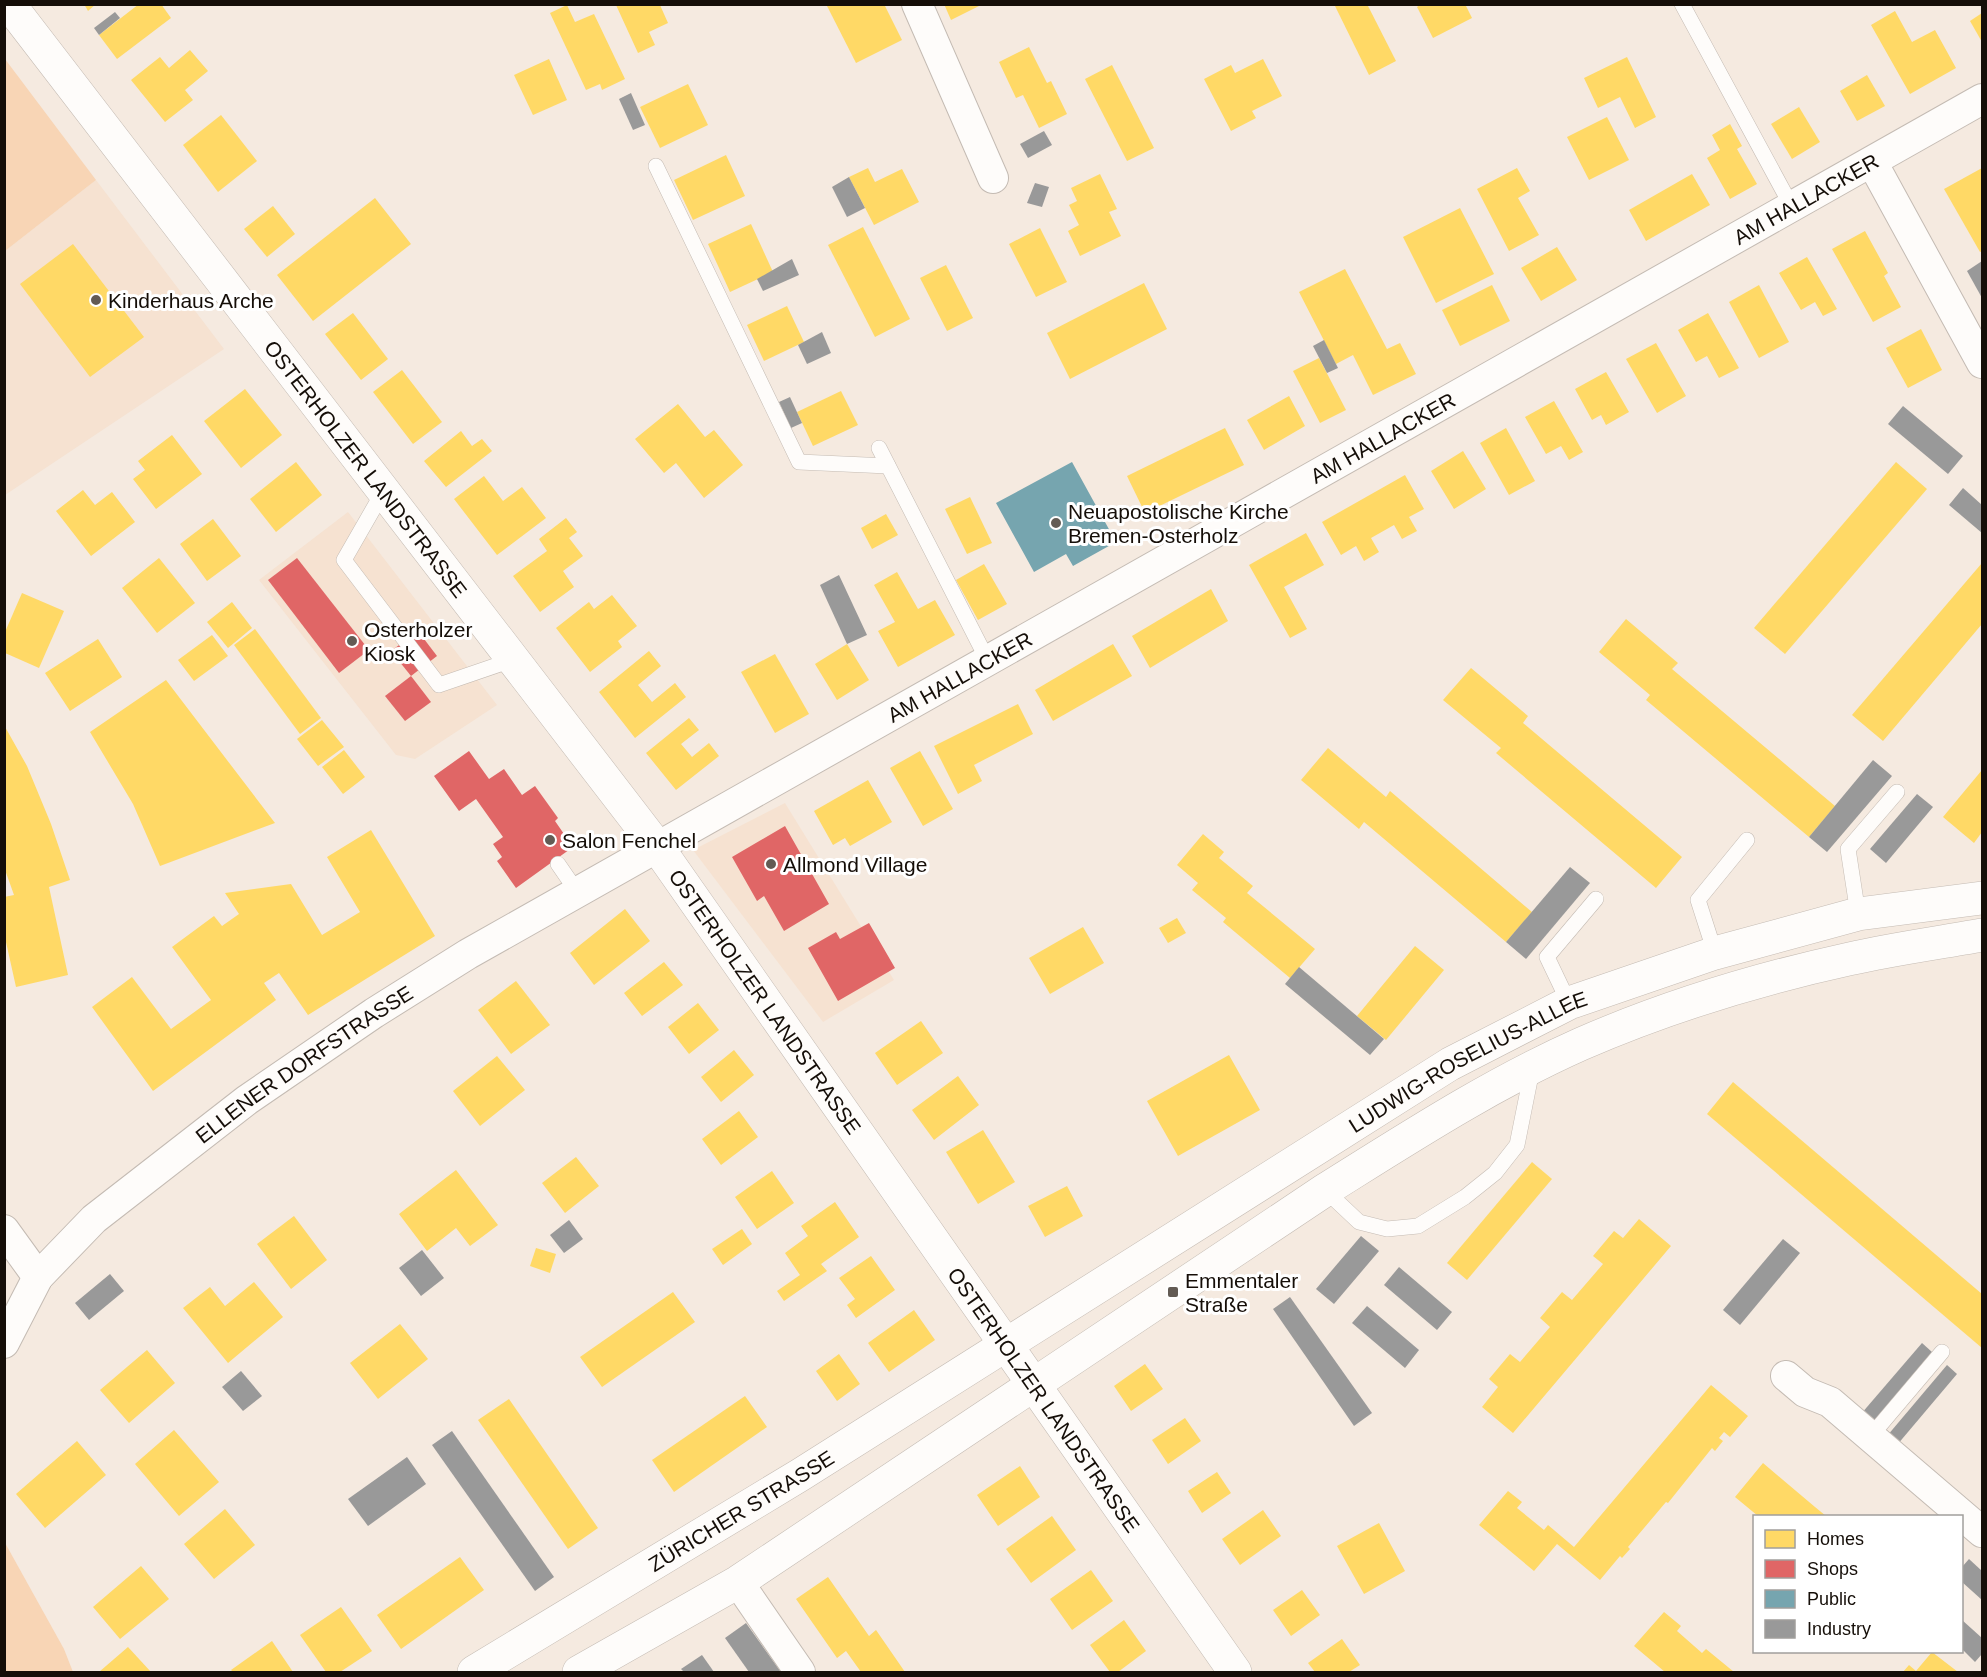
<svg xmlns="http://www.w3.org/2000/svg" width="1987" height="1677" font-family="Arial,sans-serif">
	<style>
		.built { fill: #f6e2d1 }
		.green { fill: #f8d5b5 }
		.homes { fill: #ffd966 }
		.shops { fill: #e06666 }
		.public { fill: #76a5af }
		.industry { fill: #999 }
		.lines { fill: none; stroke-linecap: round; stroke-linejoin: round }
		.lane-casing { stroke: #c4bbb3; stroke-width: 16 }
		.street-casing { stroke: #c4bbb3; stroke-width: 32 }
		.secondary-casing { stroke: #c4bbb3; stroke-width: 34 }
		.lane { stroke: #fefcfa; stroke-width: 15 }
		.street { stroke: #fefcfa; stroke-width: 30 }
		.secondary { stroke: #fefcfa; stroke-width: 33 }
		.poi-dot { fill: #635b54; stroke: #fff; stroke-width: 2 }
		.labels { text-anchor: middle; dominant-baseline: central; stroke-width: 6; stroke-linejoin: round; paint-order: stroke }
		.street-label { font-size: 21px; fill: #150e08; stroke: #fff }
		.poi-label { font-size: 21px; fill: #150e08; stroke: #fff; text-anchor: start }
	</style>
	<rect width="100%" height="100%" fill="#f5eae0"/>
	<g class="built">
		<polygon points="96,180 224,349 5,495 5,251"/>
		<polygon points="348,512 497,705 415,759 396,755 259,580"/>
		<polygon points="785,803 894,980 823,1022 693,850"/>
	</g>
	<g class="green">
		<polygon points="5,59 96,180 5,251 4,59"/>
		<polygon points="4,1541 64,1649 73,1672 5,1672"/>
	</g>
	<g class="homes">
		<polygon points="84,4 96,4 88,11"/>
		<polygon points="139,4 161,4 171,18 117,59 99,35"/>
		<polygon points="826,4 884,4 902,40 856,63"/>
		<polygon points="944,4 983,4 951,20"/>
		<polygon points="1334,4 1367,4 1396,61 1369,75"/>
		<polygon points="1421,4 1465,4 1472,18 1433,38 1417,7"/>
		<polygon points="567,5 575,22 594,14 625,79 602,90 600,84 586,90 550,13"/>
		<polygon points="616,5 660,5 668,23 649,32 655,45 638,53"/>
		<polygon points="1895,11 1912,42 1935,30 1956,68 1910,94 1871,25"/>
		<polygon points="1982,13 1982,42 1970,21"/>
		<polygon points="1029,47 1047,83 1051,81 1067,114 1039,128 1023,95 1016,98 999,62"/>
		<polygon points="190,50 208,71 185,90 193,100 165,122 131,80 160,57 169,68"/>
		<polygon points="1627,57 1656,117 1635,128 1620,97 1598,108 1584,78"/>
		<polygon points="549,59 567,100 533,115 514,75"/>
		<polygon points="1263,59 1282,96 1252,111 1256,118 1231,131 1204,79 1231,65 1235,73"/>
		<polygon points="1112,65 1154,148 1127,161 1085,79"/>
		<polygon points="1867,75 1885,106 1857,121 1840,91"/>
		<polygon points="688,84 708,125 660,148 640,107"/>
		<polygon points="1799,107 1820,142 1792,159 1771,124"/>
		<polygon points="221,115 257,161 218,192 183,145"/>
		<polygon points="1607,117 1629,160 1589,180 1567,137"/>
		<polygon points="1730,124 1742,146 1737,149 1757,184 1730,199 1707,158 1720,150 1712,135"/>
		<polygon points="726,155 745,196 693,220 674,180"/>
		<polygon points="868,168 875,182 902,169 919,202 874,225 849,177"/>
		<polygon points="1517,168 1530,191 1518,198 1539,235 1509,251 1477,189"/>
		<polygon points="1982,168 1982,251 1980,252 1944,189"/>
		<polygon points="1100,174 1117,209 1109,212 1121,236 1080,256 1068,231 1079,225 1069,205 1077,201 1071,188"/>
		<polygon points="1692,174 1710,205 1646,241 1629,210"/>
		<polygon points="375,198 411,244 313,321 277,275"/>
		<polygon points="273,206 295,234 267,257 244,229"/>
		<polygon points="1460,208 1494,274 1436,303 1403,237"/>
		<polygon points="751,224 773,272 730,292 708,244"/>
		<polygon points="863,227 910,319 875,337 828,245"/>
		<polygon points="1040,228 1067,282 1036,297 1009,244"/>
		<polygon points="1865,231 1888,273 1884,276 1901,307 1873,322 1832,249"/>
		<polygon points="73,244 144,337 90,377 20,284"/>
		<polygon points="1557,247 1577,280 1541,301 1521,268"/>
		<polygon points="1807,257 1837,309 1823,316 1815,302 1801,310 1779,273"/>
		<polygon points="946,265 973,318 947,331 920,278"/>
		<polygon points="1345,269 1387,349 1400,343 1416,374 1373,395 1353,355 1336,364 1299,292"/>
		<polygon points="1144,283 1167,329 1070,379 1047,333"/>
		<polygon points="1492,285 1510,321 1460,346 1442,310"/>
		<polygon points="1759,285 1789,342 1759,358 1729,302"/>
		<polygon points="787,306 804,342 764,361 747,325"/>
		<polygon points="353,313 388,359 361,380 325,334"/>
		<polygon points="1708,313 1739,368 1719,378 1707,356 1696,362 1678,330"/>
		<polygon points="1921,329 1942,370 1908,388 1886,348"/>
		<polygon points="1656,343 1686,396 1657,413 1626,359"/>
		<polygon points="1319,358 1346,410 1320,423 1293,371"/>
		<polygon points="402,370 442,422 413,444 373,392"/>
		<polygon points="1606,372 1629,412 1606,425 1601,415 1592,420 1575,389"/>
		<polygon points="245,389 282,435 241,468 204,421"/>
		<polygon points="841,391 858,425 813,446 797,412"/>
		<polygon points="1289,396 1305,426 1264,450 1247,420"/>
		<polygon points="1554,401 1583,452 1569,460 1561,446 1546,454 1525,417"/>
		<polygon points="678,404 705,437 714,430 743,465 704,498 676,463 664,473 635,439"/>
		<polygon points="1225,428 1244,465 1145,513 1127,476"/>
		<polygon points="1506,428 1535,481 1509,495 1480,443"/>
		<polygon points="461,431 472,446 482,439 492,451 446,487 424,461"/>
		<polygon points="172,435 202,474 156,509 133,479 145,470 138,461"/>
		<polygon points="1463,451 1486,489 1454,509 1431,471"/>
		<polygon points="296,462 322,495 276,532 250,499"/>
		<polygon points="1896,462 1927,489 1785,654 1754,628"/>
		<polygon points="1405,475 1424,509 1409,517 1417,531 1402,539 1394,525 1371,538 1379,552 1364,561 1356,546 1341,555 1322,522"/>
		<polygon points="484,476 503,501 522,487 546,518 497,555 454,499"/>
		<polygon points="83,490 95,505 112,492 135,522 91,556 56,511"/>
		<polygon points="970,497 992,543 967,554 945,509"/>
		<polygon points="886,514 898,535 872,549 861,528"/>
		<polygon points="566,518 577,532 569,538 583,556 563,571 574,587 540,612 513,576 547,551 539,539"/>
		<polygon points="213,519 241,556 207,581 180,544"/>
		<polygon points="1306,533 1324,565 1284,587 1307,629 1290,638 1249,565"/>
		<polygon points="159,558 195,603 157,633 122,588"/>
		<polygon points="1982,563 1982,624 1883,741 1852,715"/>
		<polygon points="984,564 1007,604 978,620 956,580"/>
		<polygon points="897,572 918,609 935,600 955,635 898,667 878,631 895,622 874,585"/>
		<polygon points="1211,589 1228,621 1150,668 1132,636"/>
		<polygon points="22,593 64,611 39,668 5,653 5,632"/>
		<polygon points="612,595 637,626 618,641 622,647 590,672 556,628 589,602 594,609"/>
		<polygon points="232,602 252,628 228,648 207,622"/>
		<polygon points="1626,619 1678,663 1672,669 1835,806 1809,837 1646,700 1650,695 1599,652"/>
		<polygon points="255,629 321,718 300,734 234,645"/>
		<polygon points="212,635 228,656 194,681 178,660"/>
		<polygon points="98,639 122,677 70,711 45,673"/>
		<polygon points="847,644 869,680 837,700 815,664"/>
		<polygon points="1113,644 1132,676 1053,721 1035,690"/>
		<polygon points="649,651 661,666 638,685 652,702 675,683 686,697 635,738 599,692"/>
		<polygon points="775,654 809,714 775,733 741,672"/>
		<polygon points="1471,668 1528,716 1523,723 1682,857 1656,888 1496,753 1501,748 1443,700"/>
		<polygon points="166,680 275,823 160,866 133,804 90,732"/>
		<polygon points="1018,704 1033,734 974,765 982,781 958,794 934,746"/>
		<polygon points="689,718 699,730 681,744 692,757 709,743 719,756 676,790 646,753"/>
		<polygon points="322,720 344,747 318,766 297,739"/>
		<polygon points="4,725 27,766 51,824 70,880 49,887 68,975 16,987 4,933 4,897 14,895 4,867"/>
		<polygon points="1328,748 1386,797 1390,791 1532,912 1506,942 1364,822 1359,829 1301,780"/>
		<polygon points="344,750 365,777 343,794 322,767"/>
		<polygon points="920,751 953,809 923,826 890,768"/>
		<polygon points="1982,770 1982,832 1974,843 1943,817"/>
		<polygon points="868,780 892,822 850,846 845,838 833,845 814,811"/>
		<polygon points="371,830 435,936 308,1015 279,973 264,983 276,1000 153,1091 92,1007 132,977 171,1029 211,1000 172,947 214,916 222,926 239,914 225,893 291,884 322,935 360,912 327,857"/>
		<polygon points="1203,834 1224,852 1219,858 1253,886 1247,893 1315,949 1290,978 1223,922 1226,918 1192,890 1198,883 1177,865"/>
		<polygon points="625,909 650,941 594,985 570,953"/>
		<polygon points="1177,918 1186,933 1168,943 1159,928"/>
		<polygon points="1083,927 1104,963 1050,994 1029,958"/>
		<polygon points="1415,946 1444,970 1386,1040 1357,1016"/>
		<polygon points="664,962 683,985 642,1016 624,993"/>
		<polygon points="516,981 550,1025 511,1054 478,1010"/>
		<polygon points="698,1003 719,1030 689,1054 668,1027"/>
		<polygon points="921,1021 943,1053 897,1085 875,1053"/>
		<polygon points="734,1050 754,1075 721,1102 701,1077"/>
		<polygon points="1229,1055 1260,1110 1178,1156 1147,1101"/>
		<polygon points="497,1056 525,1090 480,1126 453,1091"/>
		<polygon points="958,1076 979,1105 934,1140 912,1110"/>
		<polygon points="1733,1082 1982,1294 1982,1348 1707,1114"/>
		<polygon points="739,1111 758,1137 721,1165 702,1139"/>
		<polygon points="983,1130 1015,1182 978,1204 946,1152"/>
		<polygon points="576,1157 599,1186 565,1213 542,1183"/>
		<polygon points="1532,1162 1552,1179 1467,1280 1447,1263"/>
		<polygon points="456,1170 498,1225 470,1246 456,1228 427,1251 399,1214"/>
		<polygon points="772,1171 794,1203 757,1229 735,1197"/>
		<polygon points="1067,1186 1083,1216 1045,1237 1028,1206"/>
		<polygon points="835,1202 859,1237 821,1264 827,1271 784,1301 777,1291 800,1275 785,1253 808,1236 801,1226"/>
		<polygon points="294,1216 327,1260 291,1289 257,1244"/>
		<polygon points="1639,1219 1671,1246 1513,1433 1482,1407 1498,1387 1489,1379 1510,1354 1520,1362 1550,1327 1540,1318 1562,1292 1572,1300 1603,1264 1593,1256 1614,1231 1623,1238"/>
		<polygon points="742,1229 752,1244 723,1265 712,1249"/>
		<polygon points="536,1248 556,1254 550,1273 530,1266"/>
		<polygon points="871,1256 895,1290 856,1318 847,1305 855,1299 839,1278"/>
		<polygon points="254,1282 283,1317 228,1363 183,1308 210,1287 225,1306"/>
		<polygon points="673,1292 695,1322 602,1387 580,1357"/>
		<polygon points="914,1310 935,1340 889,1372 868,1343"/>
		<polygon points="400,1324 428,1359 378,1399 350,1363"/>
		<polygon points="147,1350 175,1383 129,1423 100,1390"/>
		<polygon points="839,1354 860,1384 837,1401 816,1371"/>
		<polygon points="1145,1364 1163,1389 1131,1411 1114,1386"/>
		<polygon points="1711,1385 1748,1416 1730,1437 1724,1432 1719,1438 1723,1441 1715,1451 1712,1448 1668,1503 1666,1502 1628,1547 1630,1549 1622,1558 1620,1556 1600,1580 1557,1544 1534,1571 1479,1525 1508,1491 1522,1502 1517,1508 1544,1530 1548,1525 1574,1547"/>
		<polygon points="745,1396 767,1427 674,1492 652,1460"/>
		<polygon points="509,1399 598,1528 568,1549 478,1420"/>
		<polygon points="1185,1418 1201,1441 1168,1464 1152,1440"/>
		<polygon points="174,1430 219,1482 179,1516 135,1464"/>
		<polygon points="77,1441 106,1475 45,1528 16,1494"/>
		<polygon points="1763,1463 1815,1507 1826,1516 1758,1516 1735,1497"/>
		<polygon points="1020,1466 1040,1497 998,1526 977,1495"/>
		<polygon points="1217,1472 1231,1493 1202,1513 1188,1491"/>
		<polygon points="225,1509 255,1545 214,1579 184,1544"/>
		<polygon points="1263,1510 1281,1536 1240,1565 1222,1539"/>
		<polygon points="1052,1516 1076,1550 1031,1583 1006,1549"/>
		<polygon points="1379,1523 1405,1571 1364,1594 1337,1546"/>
		<polygon points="460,1557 484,1590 401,1649 377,1615"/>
		<polygon points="141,1566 169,1599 120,1639 93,1607"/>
		<polygon points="1091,1570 1113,1601 1072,1630 1050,1599"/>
		<polygon points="828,1577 869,1636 876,1630 905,1672 861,1672 846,1651 837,1658 796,1599"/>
		<polygon points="1302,1590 1320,1615 1291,1636 1273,1610"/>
		<polygon points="341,1607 372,1651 340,1672 326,1672 300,1635"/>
		<polygon points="1664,1612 1681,1626 1677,1631 1702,1653 1706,1649 1734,1672 1665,1672 1634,1646"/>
		<polygon points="1124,1620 1146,1651 1118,1672 1110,1672 1090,1645"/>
		<polygon points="1342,1639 1360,1665 1349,1672 1315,1672 1308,1663"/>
		<polygon points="272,1641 293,1672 233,1672 231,1670"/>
		<polygon points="128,1647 151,1672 99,1672"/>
		<polygon points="1932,1652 1958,1672 1903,1672 1909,1665 1916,1671"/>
	</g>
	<g class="shops">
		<polygon points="297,558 369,650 339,673 268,580"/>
		<polygon points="418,631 437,656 411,676 391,651"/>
		<polygon points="411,676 431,702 405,721 385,696"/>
		<polygon points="469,751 489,779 504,769 522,795 535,786 558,818 555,821 573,847 516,888 497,861 502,857 493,844 503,837 476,799 459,811 434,776"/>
		<polygon points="785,826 829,904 784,931 764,896 757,901 732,857"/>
		<polygon points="869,923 895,968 838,1001 808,948 836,932 840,939"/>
	</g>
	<polygon class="public" points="1072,462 1116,542 1073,566 1066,554 1034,572 996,503"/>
	<g class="industry">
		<polygon points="115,12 120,18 99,35 94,28"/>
		<polygon points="631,93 645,125 633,130 619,99"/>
		<polygon points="1044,131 1052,145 1028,158 1020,144"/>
		<polygon points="849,177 865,208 847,217 832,187"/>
		<polygon points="1035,183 1049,187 1042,207 1027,203"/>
		<polygon points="792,259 799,275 763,291 757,279"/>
		<polygon points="1982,261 1982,298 1967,271"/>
		<polygon points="822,332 831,353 807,364 798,345"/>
		<polygon points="1324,340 1338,368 1327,373 1313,346"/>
		<polygon points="790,397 802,423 791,428 779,402"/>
		<polygon points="1903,406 1963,456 1948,474 1888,424"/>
		<polygon points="1963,488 1982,505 1982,533 1949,505"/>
		<polygon points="839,575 867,635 847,644 820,585"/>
		<polygon points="1873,760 1892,776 1827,852 1809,837"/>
		<polygon points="1917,794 1933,807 1886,863 1870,849"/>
		<polygon points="1570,867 1590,883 1526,959 1506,942"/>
		<polygon points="1299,967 1384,1039 1370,1055 1285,984"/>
		<polygon points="569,1220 583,1239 564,1253 550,1235"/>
		<polygon points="1361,1236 1379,1251 1334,1304 1316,1289"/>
		<polygon points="1783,1239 1800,1253 1740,1325 1723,1310"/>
		<polygon points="422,1250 444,1278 421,1296 399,1268"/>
		<polygon points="1399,1267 1452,1312 1437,1330 1384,1285"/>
		<polygon points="110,1274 124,1291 89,1320 75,1303"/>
		<polygon points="1290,1297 1372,1413 1354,1426 1273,1309"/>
		<polygon points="1367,1306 1419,1350 1405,1368 1352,1323"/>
		<polygon points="1922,1343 1932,1352 1872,1423 1861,1414"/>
		<polygon points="1947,1365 1957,1374 1897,1445 1887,1436"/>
		<polygon points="241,1371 262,1396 243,1411 222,1387"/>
		<polygon points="452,1431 554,1577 535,1591 432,1445"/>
		<polygon points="407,1457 426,1484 368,1526 348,1499"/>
		<polygon points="1969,1559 1982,1571 1982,1600 1962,1582 1962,1567"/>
		<polygon points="1962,1620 1982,1638 1982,1654 1975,1662 1962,1649"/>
		<polygon points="746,1623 781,1672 749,1672 725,1638"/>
		<polygon points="702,1655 714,1672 684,1672 681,1669"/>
	</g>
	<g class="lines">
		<g class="lane-casing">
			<g id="lane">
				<polyline points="1682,4 1792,207"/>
				<polyline points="656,166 799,462 888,466"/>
				<polyline points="879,448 988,661"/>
				<polyline points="383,492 344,560 439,685 512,660"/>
				<polyline points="558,864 578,893"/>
				<polyline points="1858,914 1848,849 1897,792"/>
				<polyline points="1715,953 1698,900 1747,840"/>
				<polyline points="1569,1003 1547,957 1596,899"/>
				<polyline points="1325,1190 1359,1222 1387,1229 1418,1226 1465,1197 1495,1173 1517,1145 1532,1070"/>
				<polyline points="1870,1437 1942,1352"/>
			</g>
		</g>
		<g class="street-casing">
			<g id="street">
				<polyline points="917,4 993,178"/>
				<polyline points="1872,162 1982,363"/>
				<polyline points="4,1230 38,1277"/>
				<path id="s1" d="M4,1343l34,-66 56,-58 153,-119 127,-87 94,-59 1514,-855"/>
				<polyline points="1786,1376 1805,1392 1830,1402 1982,1532"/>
				<polyline points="738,1582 800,1672"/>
			</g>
		</g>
		<g class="secondary-casing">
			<g id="secondary">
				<path id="s2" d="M9,4l649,844 577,824"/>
				<path id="s3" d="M474,1672l326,-197 650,-411 119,-61 146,-50 143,-39 124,-16"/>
				<path d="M579,1672l159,-90 587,-392c83,-52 166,-106 256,-146 85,-37 177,-65 268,-85 44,-10 89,-16 133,-24"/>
			</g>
		</g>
		<use href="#lane" class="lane"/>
		<use href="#street" class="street"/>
		<use href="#secondary" class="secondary"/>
	</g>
	<g class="poi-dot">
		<circle cx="96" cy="300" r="6"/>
		<circle cx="1056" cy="523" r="6"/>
		<circle cx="352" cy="641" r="6"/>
		<circle cx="550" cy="840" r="6"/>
		<circle cx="771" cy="864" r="6"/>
		<rect x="1167" y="1286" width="12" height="12" rx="3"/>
	</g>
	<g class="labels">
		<g class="street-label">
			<text stroke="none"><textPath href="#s1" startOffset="2150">AM HALLACKER</textPath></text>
			<text stroke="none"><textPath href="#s1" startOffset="1664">AM HALLACKER</textPath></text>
			<text stroke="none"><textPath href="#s2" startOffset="586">OSTERHOLZER LANDSTRASSE</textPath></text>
			<text stroke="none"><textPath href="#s1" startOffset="1178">AM HALLACKER</textPath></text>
			<text stroke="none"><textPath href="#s2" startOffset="1252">OSTERHOLZER LANDSTRASSE</textPath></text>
			<text stroke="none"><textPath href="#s3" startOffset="1167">LUDWIG-ROSELIUS-ALLEE</textPath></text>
			<text stroke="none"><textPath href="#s1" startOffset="416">ELLENER DORFSTRASSE</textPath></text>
			<text stroke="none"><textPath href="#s2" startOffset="1738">OSTERHOLZER LANDSTRASSE</textPath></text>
			<text stroke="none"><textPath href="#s3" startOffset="312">ZÜRICHER STRASSE</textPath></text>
		</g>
		<g class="poi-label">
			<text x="108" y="300">Kinderhaus Arche</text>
			<text x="1068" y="511">Neuapostolische Kirche<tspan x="1068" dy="24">Bremen-Osterholz</tspan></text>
			<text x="364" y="629">Osterholzer<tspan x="364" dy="24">Kiosk</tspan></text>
			<text x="562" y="840">Salon Fenchel</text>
			<text x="783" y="864">Allmond Village</text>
			<text x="1185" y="1280">Emmentaler<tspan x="1185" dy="24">Straße</tspan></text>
		</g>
	</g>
	<rect width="1987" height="1677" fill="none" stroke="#150e08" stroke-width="12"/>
	<rect x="1753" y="1515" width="210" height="138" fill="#ffffff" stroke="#a19f9c" stroke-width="1.5"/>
	<rect x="1765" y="1530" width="30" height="18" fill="#ffd966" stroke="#a19f9c" stroke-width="1.5"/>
	<text x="1807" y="1545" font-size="18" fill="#150e08">Homes</text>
	<rect x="1765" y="1560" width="30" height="18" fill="#e06666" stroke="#a19f9c" stroke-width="1.5"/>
	<text x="1807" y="1575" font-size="18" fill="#150e08">Shops</text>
	<rect x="1765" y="1590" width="30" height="18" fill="#76a5af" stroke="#a19f9c" stroke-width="1.5"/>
	<text x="1807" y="1605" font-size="18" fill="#150e08">Public</text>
	<rect x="1765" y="1620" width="30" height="18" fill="#999999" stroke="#a19f9c" stroke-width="1.5"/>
	<text x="1807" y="1635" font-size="18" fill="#150e08">Industry</text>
</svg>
